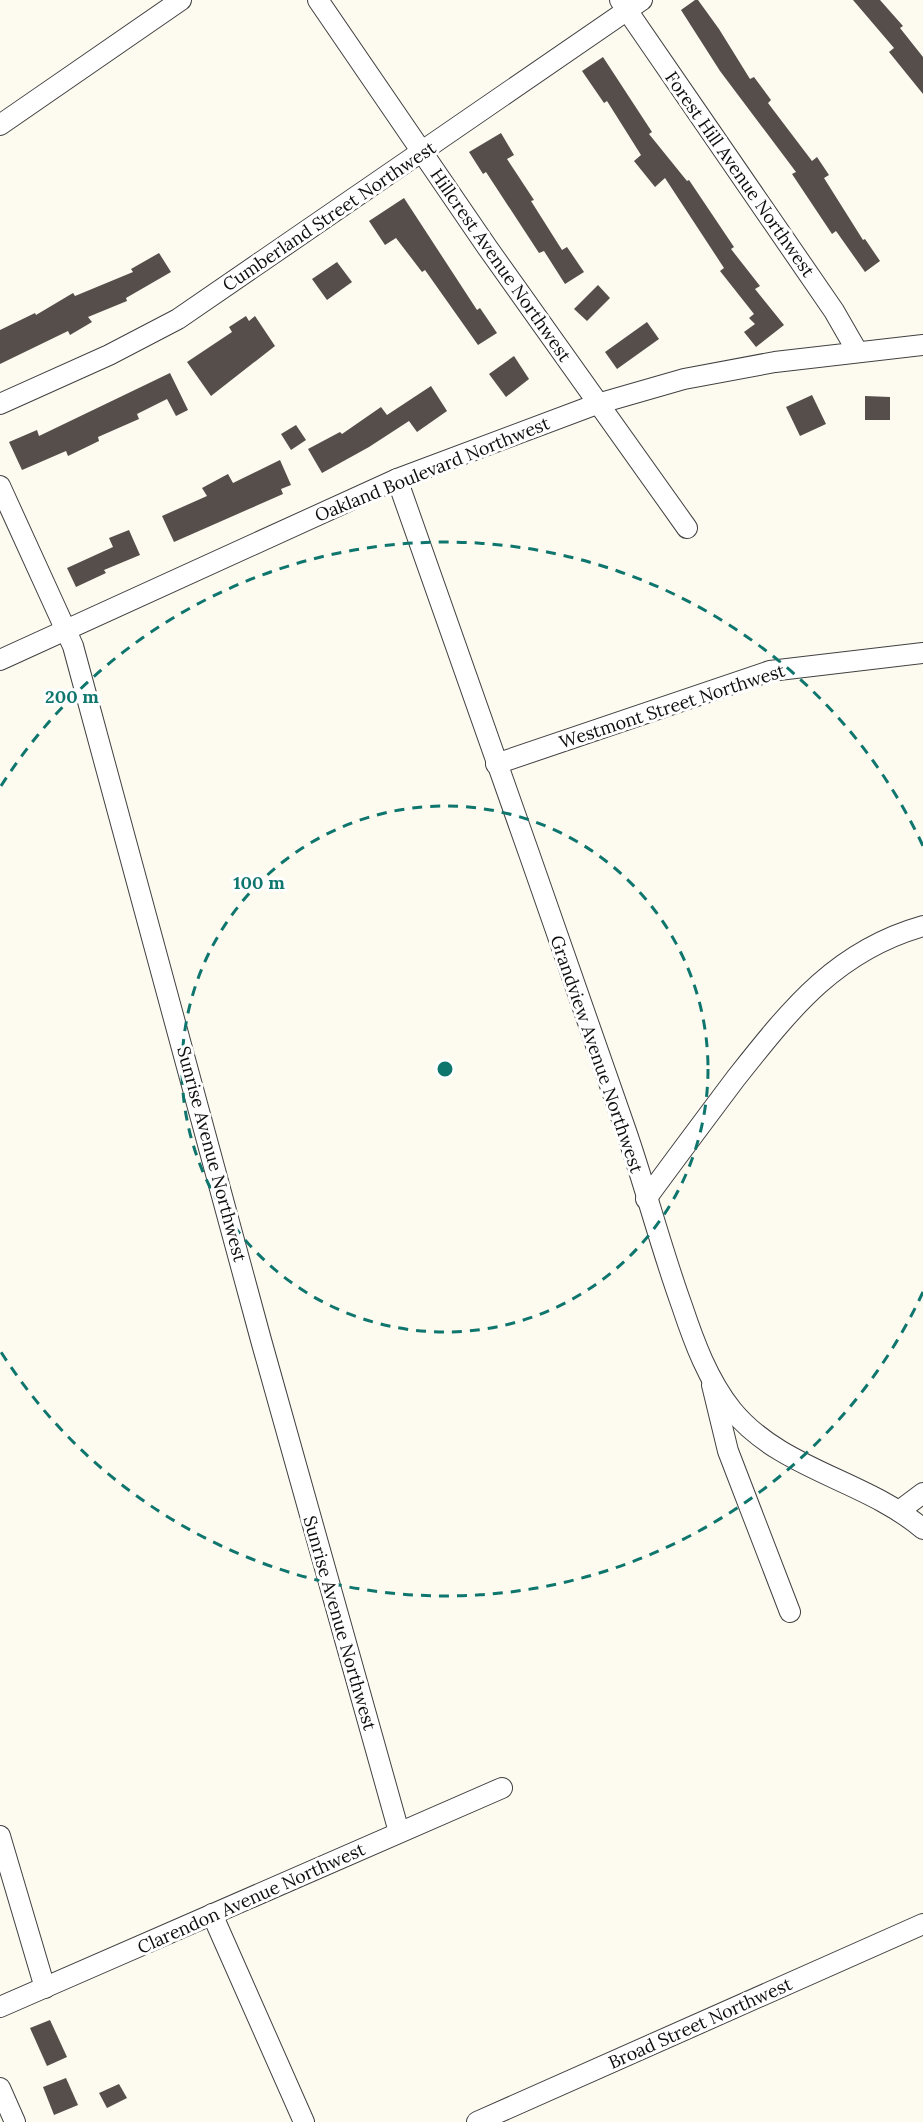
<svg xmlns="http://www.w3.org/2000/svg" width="923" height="2122" font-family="Lora,serif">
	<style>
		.building { fill: #554e4b }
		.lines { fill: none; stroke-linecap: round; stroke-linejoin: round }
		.minor-casing { stroke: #414141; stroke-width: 22 }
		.minor { stroke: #fff; stroke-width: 20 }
		.ring { fill: none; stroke: #0f766e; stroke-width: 3; stroke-dasharray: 10 8 }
		.labels { text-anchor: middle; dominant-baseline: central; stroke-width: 6; stroke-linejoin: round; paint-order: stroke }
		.street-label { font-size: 18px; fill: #0e0e0e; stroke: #fff }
		.centre { fill: #0f766e; stroke: #fff; stroke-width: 3 }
		.ring-label { font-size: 18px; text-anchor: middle; font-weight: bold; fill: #0f766e; stroke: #fff; stroke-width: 6; stroke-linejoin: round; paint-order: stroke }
	</style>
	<rect width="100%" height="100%" fill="#fdfaf0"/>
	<g class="building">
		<polygon points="695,0 698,0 719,29 750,79 754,77 771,100 768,103 812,161 817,157 829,175 824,178 863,240 865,239 880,261 865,272 836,231 832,234 792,174 796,172 720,71 681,10"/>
		<polygon points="853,0 880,0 903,26 900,28 923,57 923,94 889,52 894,48"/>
		<polygon points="603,57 652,132 649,134 687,181 689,180 734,247 731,249 760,286 755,289 784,325 756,347 744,332 755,324 749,318 754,314 720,271 724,268 665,178 655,187 634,161 641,155 607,101 604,103 582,71"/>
		<polygon points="501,133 514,155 507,159 534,200 531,201 562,250 567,247 584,272 565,284 544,251 539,253 486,172 483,174 469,152"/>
		<polygon points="404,198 477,310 480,308 497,333 478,345 425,270 422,272 396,238 385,245 369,221"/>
		<polygon points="159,253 171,272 126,298 127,301 88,317 92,322 70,335 68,331 0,364 0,330 35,313 36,315 73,293 75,296 133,272 131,269"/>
		<polygon points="337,262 352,282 327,300 312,279"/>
		<polygon points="598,285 610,298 587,321 574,309"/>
		<polygon points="246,316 249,321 255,316 275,346 211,396 187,362 232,332 229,327"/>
		<polygon points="647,322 659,339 617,369 605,352"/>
		<polygon points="514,356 529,379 506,397 489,374"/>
		<polygon points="170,373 188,410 176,416 167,399 137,414 139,419 98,437 99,441 68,456 66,451 22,470 9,442 37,430 39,436"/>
		<polygon points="431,386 447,411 417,432 409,421 369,447 322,473 308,449 340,432 342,434 381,407 387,415"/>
		<polygon points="812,395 826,424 800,436 786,407"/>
		<polygon points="865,396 890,397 890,420 865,420"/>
		<polygon points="296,425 306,440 291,450 281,434"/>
		<polygon points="280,460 291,485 281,489 283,494 174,542 162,516 207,496 202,488 228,474 233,483"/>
		<polygon points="129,530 140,555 104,570 106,573 76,587 67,568 113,547 109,538"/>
		<polygon points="50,2020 67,2057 47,2066 30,2028"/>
		<polygon points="66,2078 78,2105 54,2115 43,2087"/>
		<polygon points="119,2084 127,2098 107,2108 99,2093"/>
	</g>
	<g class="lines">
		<g class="minor-casing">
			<g id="minor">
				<polyline points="318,0 487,247 687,528"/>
				<polyline points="620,0 834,311 857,351"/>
				<polyline points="0,125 181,0"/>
				<polyline points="0,404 109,355 178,319 642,0"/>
				<path d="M397,479c76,218 154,434 229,652 20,58 35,117 56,175 12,36 26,74 50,104 49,60 134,70 191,119"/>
				<polyline points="0,486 73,646 261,1340 399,1832"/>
				<polyline points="0,660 397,479 597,404 684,379 775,362 923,345"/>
				<polyline points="496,764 770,671 923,653"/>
				<path d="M646,1199c30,-41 60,-81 90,-121 54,-68 99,-127 187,-152"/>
				<polyline points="712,1385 728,1451 790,1612"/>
				<polyline points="899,1511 923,1493"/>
				<polyline points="0,1836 45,1988"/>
				<polyline points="212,1914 304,2122"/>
				<polyline points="0,2007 502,1788"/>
				<polyline points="0,2088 15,2122"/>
				<polyline points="477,2122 923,1924"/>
			</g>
		</g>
		<use href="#minor" class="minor"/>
	</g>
	<g class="ring">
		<circle cx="445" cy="1069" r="263"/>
		<path d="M923 1292A527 527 0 0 1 1 1352M1 786A527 527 0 0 1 923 846"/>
	</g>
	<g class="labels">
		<g class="street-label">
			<text transform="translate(740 174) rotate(55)">Forest Hill Avenue Northwest</text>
			<text transform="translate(329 216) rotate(-34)">Cumberland Street Northwest</text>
			<text transform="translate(501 265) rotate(55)">Hillcrest Avenue Northwest</text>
			<text transform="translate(432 469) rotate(-22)">Oakland Boulevard Northwest</text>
			<text transform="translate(672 706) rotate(-18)">Westmont Street Northwest</text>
			<text transform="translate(597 1054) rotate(71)">Grandview Avenue Northwest</text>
			<text transform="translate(212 1154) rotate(75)">Sunrise Avenue Northwest</text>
			<text transform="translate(340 1623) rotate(74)">Sunrise Avenue Northwest</text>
			<text transform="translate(251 1898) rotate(-24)">Clarendon Avenue Northwest</text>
			<text transform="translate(700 2023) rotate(-24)">Broad Street Northwest</text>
		</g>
	</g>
	<circle cx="445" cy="1069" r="9" class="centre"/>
	<g class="ring-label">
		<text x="72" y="703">200 m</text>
		<text x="259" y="889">100 m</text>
	</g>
</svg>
